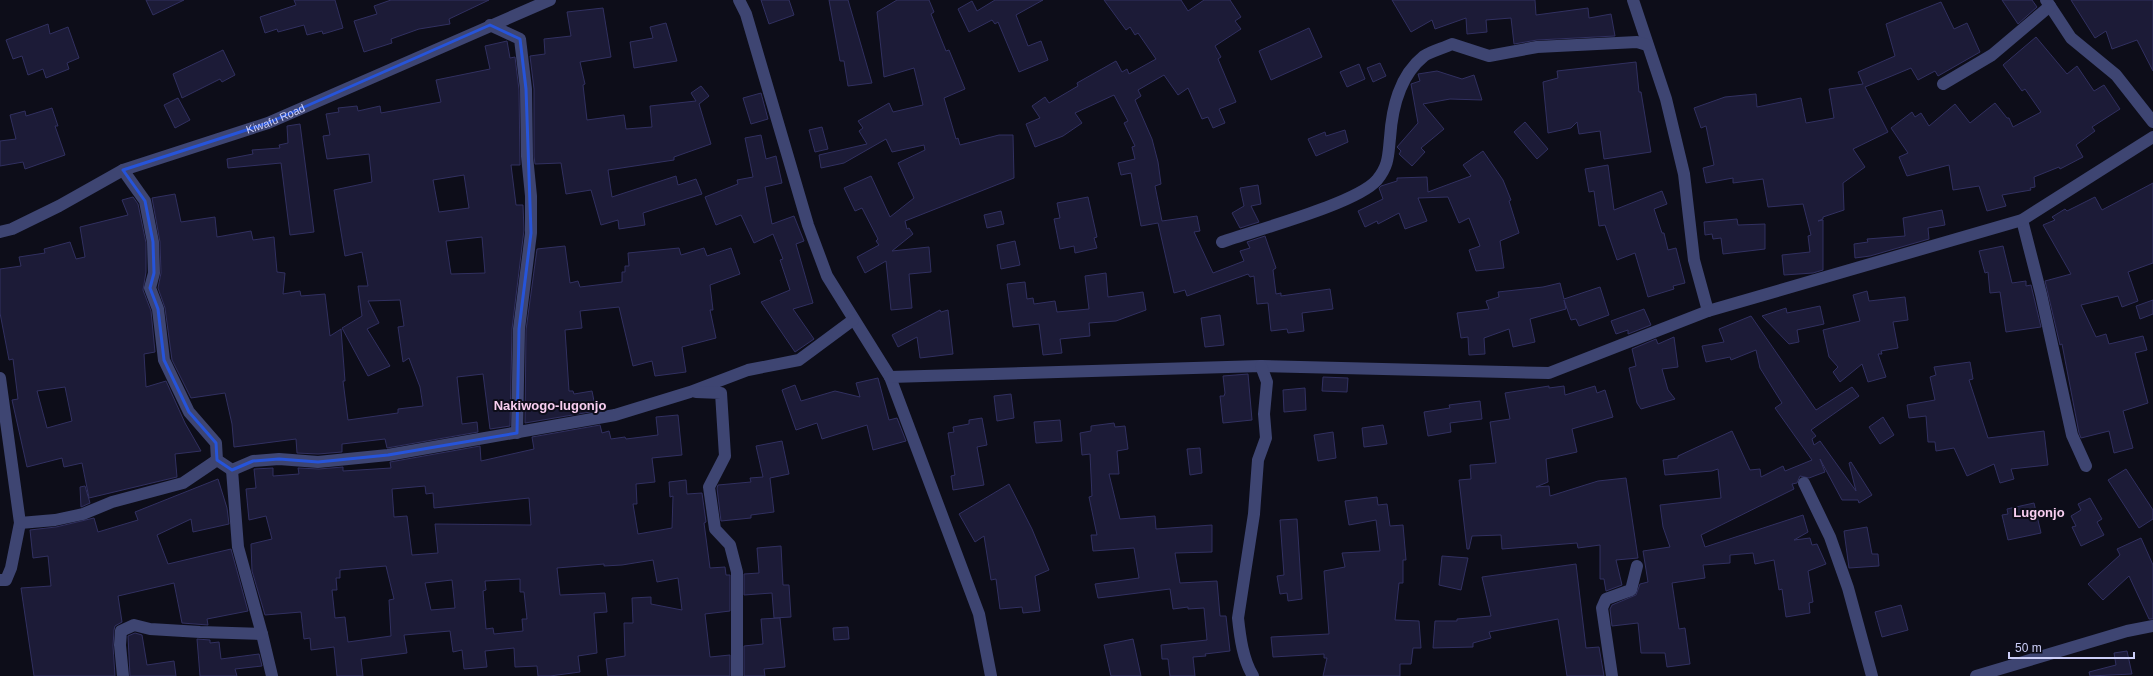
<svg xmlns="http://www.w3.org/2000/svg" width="2153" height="676" font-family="Arial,sans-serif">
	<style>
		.building { fill: #1c1b37; stroke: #313060; fill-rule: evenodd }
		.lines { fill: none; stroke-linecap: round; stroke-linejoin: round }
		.minor { stroke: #3e4572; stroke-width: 12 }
		.marked { fill: none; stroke: #2654da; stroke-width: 3; stroke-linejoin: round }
		.labels { text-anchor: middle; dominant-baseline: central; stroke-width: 4; stroke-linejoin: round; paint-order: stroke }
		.street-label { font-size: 11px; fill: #cccef8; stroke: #0d0d19 }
		.quarter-label { font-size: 13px; font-weight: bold; fill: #f8cef0; stroke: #0d0d19 }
	</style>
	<rect width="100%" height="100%" fill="#0d0d19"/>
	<g class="building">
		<polygon points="146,0 184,0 153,15"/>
		<polygon points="294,0 335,0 343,28 323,34 322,31 307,35 304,25 278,32 277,29 265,33 260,17 296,5"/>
		<polygon points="391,0 489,0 449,19 450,24 419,29 391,39 392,43 364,52 354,21 377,14 374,6"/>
		<polygon points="761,0 789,0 794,15 769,24"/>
		<polygon points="829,0 848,0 872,83 848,86 844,61 840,61"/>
		<polygon points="897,0 929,0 934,12 931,14 946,51 949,50 965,89 944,98 956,139 958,138 960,145 999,135 1013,135 1014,178 905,221 907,229 909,228 913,234 892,251 929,247 931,272 909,274 912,308 891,310 886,261 865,273 857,257 879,245 876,241 878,239 862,208 855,211 844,188 871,176 890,217 914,198 898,163 925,150 924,145 892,152 886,139 844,163 821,168 819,155 867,144 859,131 863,128 858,121 889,103 893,112 923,105 914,68 884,77 877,12"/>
		<polygon points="995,0 1043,0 1016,15 1028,46 1041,41 1048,60 1019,72 998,22 995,24 992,20 969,32 958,9 972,1 977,11"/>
		<polygon points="1104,0 1181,0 1188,11 1204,0 1230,0 1241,17 1235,21 1241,29 1215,46 1221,57 1218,59 1236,102 1219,109 1225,123 1213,128 1208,117 1202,119 1188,88 1178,95 1164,75 1138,90 1141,96 1135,100 1152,139 1158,162 1161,184 1155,186 1162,221 1197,216 1200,231 1194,232 1213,273 1244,261 1240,251 1250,248 1247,242 1265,236 1276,268 1273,270 1276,294 1281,293 1281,296 1330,289 1333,309 1302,313 1304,331 1288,333 1287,329 1271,331 1268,303 1257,304 1254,276 1250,277 1248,274 1187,296 1185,290 1174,293 1158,223 1141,226 1131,173 1121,175 1118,163 1135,159 1132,147 1135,146 1124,123 1128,121 1114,95 1075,113 1082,123 1063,136 1035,147 1026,124 1040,118 1032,106 1045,97 1049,103 1078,86 1077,83 1116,61 1122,72 1127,69 1129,74 1156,59 1138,33 1135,35 1130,27 1126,30"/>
		<polygon points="1392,0 1535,0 1536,15 1588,8 1589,18 1611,14 1615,36 1537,40 1514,44 1511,18 1486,20 1487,32 1467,34 1466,18 1435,29 1432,20 1411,32"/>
		<polygon points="2002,0 2032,0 2037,7 2018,24"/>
		<polygon points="2071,0 2153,0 2153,71 2137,40 2112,49 2106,31 2095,38"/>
		<polygon points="1941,2 1954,29 1967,23 1980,52 1938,76 1935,71 1918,80 1911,68 1865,87 1888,132 1853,149 1865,167 1843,183 1844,210 1823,217 1823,219 1818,221 1823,220 1823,270 1813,273 1784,275 1782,255 1810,252 1808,236 1811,235 1803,204 1768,207 1763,179 1733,183 1733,178 1706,183 1703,168 1714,165 1706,126 1701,128 1694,108 1725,97 1756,94 1757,107 1801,98 1806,123 1834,118 1829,89 1863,84 1858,72 1895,56 1886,24"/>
		<polygon points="603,8 611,57 580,62 585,84 583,85 587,120 624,115 626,129 652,127 650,106 696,101 691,93 701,86 709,96 699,104 711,144 674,157 674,160 608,170 612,197 676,176 678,185 696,179 702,194 643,213 645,225 619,229 618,220 601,225 591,190 566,194 561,163 535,164 534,156 534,89 530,56 545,54 544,39 571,36 567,12"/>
		<polygon points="666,23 677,61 634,68 630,42 653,38 650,27"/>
		<polygon points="48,24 50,34 68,27 79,58 67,63 69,69 46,78 43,69 28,75 22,56 13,59 6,40"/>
		<polygon points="1309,28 1322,57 1271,80 1259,51"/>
		<polygon points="2036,37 2067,74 2077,66 2094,91 2104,85 2120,109 2092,127 2095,131 2076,145 2083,157 2060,169 2059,167 2034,177 2035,187 2030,188 2031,190 2002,195 2006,206 1987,211 1979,186 1953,190 1949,165 1907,176 1899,157 1908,153 1891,128 1912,112 1915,117 1921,113 1929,126 1955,104 1970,123 1995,103 2007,118 2009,118 2013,127 2041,112 2025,89 2022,91 2003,65"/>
		<path d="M507,41l3,17 5,-1 4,33 1,75h-9l5,40h7l1,25 -12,99 -2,97 -20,3 -7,-55 -26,3 5,47 15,-2 1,10 -91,16 -2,-9 -43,5v8l-24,2 -21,-1 -1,-14 -62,8 -2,-23 -7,-31 -34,5 -19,-38 -7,-52 -7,-20 3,-15 -1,-31 -8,-44 23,-4 6,28 34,-5 2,20 34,-6 2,9 21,-3 3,35 8,1 -2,21 17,-3 1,5 24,-2 5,42 11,-7 4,52h-2l5,39 50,-7v-4l25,-3 -3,-19 -11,-29 -6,4 -5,-35 6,-1 -4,-26 -32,1 11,22 -12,6 23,37 -22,10 -26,-48 20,-12 -4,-30h10l-6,-34 -17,4 -11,-66 38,-8 -3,-28 -42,5 -4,-23 7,-1 -4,-21 13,-2 -1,-4 19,-2 1,5 22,-5 1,7 60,-11 -5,-22 54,-11 -5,-23zM464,175l5,33 -30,4 -6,-32zM482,237l3,36 -34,1 -5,-33z"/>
		<polygon points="223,50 235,75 222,82 220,79 182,98 173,74"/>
		<polygon points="1636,62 1639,92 1641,92 1651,152 1604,159 1600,131 1579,134 1577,122 1571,128 1548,133 1543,82 1558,78 1557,71"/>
		<polygon points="1380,63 1386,76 1373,82 1367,68"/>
		<polygon points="1359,64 1365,79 1347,87 1340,72"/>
		<polygon points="1437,71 1462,79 1474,75 1482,100 1450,99 1423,104 1444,129 1421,148 1425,152 1412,166 1399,154 1401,151 1397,147 1418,123 1411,84 1420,81 1418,74"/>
		<polygon points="761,93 768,119 751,124 743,98"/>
		<polygon points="178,98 190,120 175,128 164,105"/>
		<polygon points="52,108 58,126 55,126 65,155 25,169 23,162 0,166 0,141 16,139 10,115 25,111 26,116"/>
		<polygon points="1525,122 1548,149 1537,159 1514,132"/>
		<polygon points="300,124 314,232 290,235 281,163 228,168 227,159 253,154 252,150 280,148 279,145 288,143 287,126"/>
		<polygon points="822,127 828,149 815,152 809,130"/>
		<polygon points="1345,130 1348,142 1316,156 1308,139 1325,132 1326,136"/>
		<polygon points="761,135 766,159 776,156 782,183 765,187 772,224 794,216 804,241 796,244 813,303 793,309 814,339 795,352 761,302 790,290 780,260 783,259 773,234 754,243 741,215 716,225 705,197 738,184 737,180 753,177 745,138"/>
		<polygon points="1483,151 1503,180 1511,200 1509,201 1519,233 1500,241 1504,268 1476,271 1469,250 1480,246 1469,218 1459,223 1448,197 1418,198 1427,221 1405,229 1399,213 1378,224 1377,221 1365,227 1358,211 1383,199 1379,188 1381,186 1397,181 1397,178 1427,177 1428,192 1471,176 1463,165"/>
		<polygon points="1608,165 1614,210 1662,191 1667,204 1654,209 1662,233 1664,233 1668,250 1676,248 1685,283 1673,286 1674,289 1648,297 1635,253 1617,260 1605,225 1599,226 1594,191 1589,192 1585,169"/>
		<polygon points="2153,183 2153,263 2128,272 2138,301 2122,307 2118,296 2081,305 2096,337 2106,334 2109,344 2143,336 2147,350 2135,353 2148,403 2123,411 2133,448 2114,453 2109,431 2081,438 2079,433 2062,344 2060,345 2045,281 2071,274 2043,225 2055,220 2052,217 2065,209 2067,211 2095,197 2102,210"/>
		<polygon points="1258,185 1261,204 1251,206 1259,222 1240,228 1232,213 1244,206 1240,188"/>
		<path d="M133,197l5,7 8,39v29l-3,18 8,21 4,41 -11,2 2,33 20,-6 19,42 16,28 -26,3 2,23 -88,21 -7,-35 -18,4 -2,-9 -35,9 -15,-67 6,-1 -5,-40 -4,1 -9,-47v-44l21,-3 -2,-9 26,-4 -1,-4 26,-7 6,17 9,-2 -5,-30 48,-12 -6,-15zM65,387l7,34 -25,7 -10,-37z"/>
		<polygon points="1088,197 1097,237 1094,238 1097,248 1075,253 1074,246 1060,249 1054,219 1060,218 1057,203"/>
		<polygon points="1942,210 1945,225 1928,228 1929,239 1870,256 1855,258 1854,244 1868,242 1867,239 1905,236 1903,218"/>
		<polygon points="1001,211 1004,224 987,228 984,215"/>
		<polygon points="1737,219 1738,225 1765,224 1765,249 1723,254 1721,238 1713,239 1712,234 1705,235 1704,222"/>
		<polygon points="1015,241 1020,265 1001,269 997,245"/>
		<polygon points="565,246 570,283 578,281 580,287 622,282 622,272 625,272 625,266 629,266 628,253 679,248 681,255 704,248 707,256 731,248 740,274 710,285 713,310 710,310 716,338 682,347 686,372 655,376 652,361 633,366 619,307 580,311 582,328 565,330 569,391 573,391 574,394 592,391 596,411 525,423 526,330 537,249"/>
		<polygon points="2003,246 2012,283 2026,281 2026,286 2031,285 2041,327 2006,332 2000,292 1990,293 1988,272 1985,273 1979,251"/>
		<polygon points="1106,273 1108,297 1143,292 1146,310 1116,321 1089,323 1090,336 1060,339 1062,353 1043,355 1039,324 1013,327 1007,284 1025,282 1027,299 1033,298 1034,304 1055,301 1057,312 1089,309 1085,276"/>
		<polygon points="1560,283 1564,299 1600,287 1609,315 1579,326 1576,319 1571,320 1564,300 1566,309 1530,319 1535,342 1513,347 1509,329 1484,338 1485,354 1469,355 1468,337 1461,338 1457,313 1489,309 1486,301 1499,297 1498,292 1543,287"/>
		<polygon points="1867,291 1869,301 1905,297 1908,320 1893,322 1898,348 1881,351 1882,354 1878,354 1886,377 1868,382 1862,364 1840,382 1833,372 1838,367 1829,357 1823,330 1860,321 1853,295"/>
		<polygon points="2153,300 2153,314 2140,319 2136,306"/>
		<polygon points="1820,306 1824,324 1797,330 1799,342 1789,344 1762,316 1786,308 1787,313"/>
		<polygon points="1644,309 1651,325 1628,334 1628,330 1616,334 1611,321"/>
		<polygon points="940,310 941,312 948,310 953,354 920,358 917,337 898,347 892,335"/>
		<polygon points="1220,315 1224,345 1205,347 1201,318"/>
		<polygon points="1751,316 1816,410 1852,387 1859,396 1811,430 1816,436 1812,439 1814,445 1820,441 1856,491 1849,463 1851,462 1872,495 1859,503 1858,500 1842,500 1820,459 1825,472 1809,478 1800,476 1797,483 1792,484 1794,489 1701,535 1705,547 1803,515 1808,532 1794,540 1810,538 1812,545 1817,544 1826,564 1808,571 1813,602 1809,603 1810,613 1786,617 1782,589 1779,590 1774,560 1755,564 1753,553 1730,555 1730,563 1703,565 1705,578 1672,583 1679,629 1685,628 1690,664 1667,667 1665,653 1641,653 1638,623 1612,626 1610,609 1612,605 1636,595 1640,584 1648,582 1643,551 1670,547 1663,527 1660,505 1721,498 1718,469 1712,471 1665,475 1663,460 1678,458 1678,456 1732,431 1750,470 1760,469 1761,477 1783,466 1785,471 1812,460 1775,408 1782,403 1760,368 1756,350 1731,360 1730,357 1706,362 1702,346 1724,342 1719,329"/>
		<polygon points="1674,337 1678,367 1662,369 1668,390 1675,399 1641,409 1637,403 1629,368 1636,366 1632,349 1656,339 1658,344"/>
		<polygon points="1970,362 1973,379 1969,380 1988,438 2044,431 2048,465 2011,469 2014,479 2000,483 1994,464 1967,476 1954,448 1936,451 1935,442 1928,442 1926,416 1909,418 1907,405 1935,400 1930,377 1936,375 1934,367"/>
		<polygon points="1248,374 1252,420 1223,423 1220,396 1224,396 1225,393 1223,376"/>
		<polygon points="1323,377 1348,378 1347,392 1322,391"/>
		<polygon points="878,378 889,420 897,418 906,441 873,450 867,425 822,439 817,423 796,430 782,390 795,385 801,401 835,391 860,397 856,383"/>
		<polygon points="1549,386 1549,388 1564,386 1565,395 1595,386 1597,393 1605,390 1613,417 1572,429 1577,452 1546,459 1548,482 1536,487 1549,486 1550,496 1598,481 1626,478 1638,558 1616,560 1622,585 1606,591 1604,579 1600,579 1600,545 1578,548 1577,543 1502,549 1501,535 1472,536 1469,549 1467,549 1459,480 1471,479 1470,465 1496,463 1490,422 1510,419 1505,393"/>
		<polygon points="1305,388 1306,410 1284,412 1283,390"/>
		<polygon points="1011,394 1014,418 997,421 994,396"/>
		<polygon points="1480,401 1482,419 1450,423 1451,432 1428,436 1424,412 1450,408 1449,405"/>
		<path d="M678,415l4,40 -30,3 3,24 -19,2 1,20h-4l5,30 34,-6 1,-32 -3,1 -1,-15 17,-2 1,14 15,-1 4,29 -2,1 6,45 15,-1 1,8h4v36l-25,3 5,43 20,-2v21h-122l-2,-17 19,-3 -1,-33h9l-1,-25 19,-1v7l31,6 -4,-32 -21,4 -4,-22 -31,5 -18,1v-2l-47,4 3,27 45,-2 2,19 -13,1 3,40 -19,3 2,16 -30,4h-12l-1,-10 -22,1 -1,-19 -29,3 2,16 -23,2 -2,-19 -9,2 -3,-21 -46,4 3,18 -46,6 2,17h-26l-3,-29 -23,3 -1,-12 -6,1 -3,-27 -36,3 -13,-44 -1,-27 21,-5 -6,-23 -17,4 -3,-31 10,-1 -2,-19 19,-1v8l26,-2 -1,-6 21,1 24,-2v4l48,-3 -1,-6 90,-16 1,15 53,-12 -2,-12 68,-12 2,8 7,-2 2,8 14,-2 1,2 32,-4 -2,-18zM425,486l1,8 7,-1 1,15 95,-10 2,27 -96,-1 3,29 -26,2 -5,-39 -13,1 -2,-28zM386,566l8,33 -5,1 2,36 -43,6 -3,-25 -10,1 -3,-28h5l-1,-12h4v-8zM520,579v13h4l3,27h-5l1,12 -29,3 -1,-6 -7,1 -3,-38 3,-1 -1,-9zM452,580l3,28 -24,2 -6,-27z"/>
		<polygon points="1883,417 1894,435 1880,444 1869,427"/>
		<polygon points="982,418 987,445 977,447 984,485 953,490 951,476 955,475 948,433 954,432 953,427 969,424 969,420"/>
		<polygon points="1060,420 1062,441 1036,443 1034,422"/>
		<polygon points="1114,423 1115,427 1125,426 1128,449 1117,451 1119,474 1109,474 1120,519 1155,516 1156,529 1212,525 1212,552 1175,553 1180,583 1217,581 1220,616 1226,616 1230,651 1205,654 1206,656 1193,657 1195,676 1170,676 1168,659 1162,659 1161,645 1207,640 1204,608 1188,609 1188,607 1173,609 1170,589 1098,598 1095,584 1139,578 1134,548 1093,551 1091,535 1097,535 1089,497 1092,496 1090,454 1082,455 1080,433 1091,431 1091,426"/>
		<polygon points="1383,425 1387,444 1364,447 1362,428"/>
		<polygon points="1333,432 1336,458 1318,461 1314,435"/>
		<polygon points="782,441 789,474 770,478 774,512 751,515 751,518 721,521 717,488 718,485 751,482 750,478 763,477 756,446"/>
		<polygon points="1200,448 1202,473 1190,475 1187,449"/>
		<polygon points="2126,469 2153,510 2153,519 2139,528 2108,480"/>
		<polygon points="218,479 227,508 229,524 193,532 191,519 157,535 168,564 231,549 248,611 207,619 208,625 182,623 174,583 118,596 122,622 115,626 114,630 113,646 115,676 34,676 21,588 51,586 48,556 33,558 30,530 56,527 94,518 98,532 138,520 135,512"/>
		<polygon points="1009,484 1032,529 1049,570 1035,576 1040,611 1023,613 1022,607 1000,609 996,579 991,580 984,536 975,542 959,514"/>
		<polygon points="85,486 90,503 81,507 80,487"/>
		<polygon points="1377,497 1378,505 1387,504 1390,526 1403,525 1406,560 1403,560 1403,583 1399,583 1395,620 1419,621 1421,648 1413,648 1411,664 1400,664 1400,676 1323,676 1327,658 1324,658 1324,654 1273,657 1271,637 1329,634 1324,571 1345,567 1342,553 1380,551 1376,520 1349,525 1345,501"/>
		<polygon points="2090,498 2102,519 2097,522 2104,535 2081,546 2072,527 2076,526 2071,516 2081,510 2078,504"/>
		<polygon points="2034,503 2041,533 2008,540 2002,515 2008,514 2007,509"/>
		<polygon points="1297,519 1302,599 1288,601 1287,593 1280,594 1277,576 1284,575 1280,520"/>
		<polygon points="1867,527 1872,554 1878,554 1879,566 1849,568 1844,531"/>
		<polygon points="2141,538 2153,565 2153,619 2149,619 2129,576 2103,600 2088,584 2120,555 2117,549"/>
		<polygon points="781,546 783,585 789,585 791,617 774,618 772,593 744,595 744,574 759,573 757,548"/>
		<polygon points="1442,556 1468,558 1461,590 1439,585"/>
		<polygon points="1576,564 1586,648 1599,647 1604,676 1567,676 1558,619 1489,632 1491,638 1473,643 1473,647 1433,648 1435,621 1457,621 1457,619 1491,616 1482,577"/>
		<polygon points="1901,605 1908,630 1882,637 1875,612"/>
		<polygon points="780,618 785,667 764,669 765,676 744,676 744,646 763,644 761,619"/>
		<polygon points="848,627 849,639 834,640 833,628"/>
		<polygon points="135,633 142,635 147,665 174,661 176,676 130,676 128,636"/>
		<polygon points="197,639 210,640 210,643 219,642 221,659 259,654 262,666 235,669 237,676 200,676"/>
		<polygon points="1133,639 1141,676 1111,676 1104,645"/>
		<polygon points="2127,651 2132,674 2090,676 2089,672 2116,665 2114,653"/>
	</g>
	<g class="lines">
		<g class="minor">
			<polyline points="739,0 746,14 808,225 827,276 890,377 979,614 991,676"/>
			<polyline points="1633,0 1666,99 1684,174 1694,260 1708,311"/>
			<polyline points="2046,0 2071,38 2116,75 2153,122"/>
			<polyline points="490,25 520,39 526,89 527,156 531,196 531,233 519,329 517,433"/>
			<polyline points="1943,84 1992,55 2050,6"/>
			<polyline points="123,170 145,201 153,242 154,273 150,288 158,309 164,360 189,412 216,443 217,460 232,470 253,461 279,459 318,462 388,455 615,415 690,392 748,370 799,360 853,320"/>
			<polyline points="2022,220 2041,294 2072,435 2086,466"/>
			<path id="s1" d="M0,232l12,-3 47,-23 64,-36 145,-47 282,-123"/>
			<path d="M1222,242c33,-12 134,-38 155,-62 12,-15 11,-24 13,-42 2,-30 9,-62 34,-82 8,-5 20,-8 28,-12l37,12 48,-9 100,-5 10,3"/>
			<polyline points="890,377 1261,366 1549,373 1708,311 2022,220 2153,137"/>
			<polyline points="0,378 20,523 11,568 6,580 0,580"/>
			<polyline points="696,392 721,393 725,456 709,487 715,529 730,545 737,572 737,676"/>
			<polyline points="1804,483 1830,537 1848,588 1872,676"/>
			<polyline points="20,523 55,520 83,514 112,502 183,483 217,460"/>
			<polyline points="262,634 272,676"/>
			<polyline points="123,676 120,645 121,631 134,625 150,629 200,632 262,634 238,547 232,470"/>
			<path d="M1253,676c-10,-16 -13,-39 -15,-58l16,-104 4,-54 8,-22 -2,-24 3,-32 -6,-16"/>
			<polyline points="1612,676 1602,608 1606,599 1631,590 1637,566"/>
			<polyline points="1976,676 2127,631 2153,626"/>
		</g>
	</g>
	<path class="marked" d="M490,25l30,14 6,50 5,144 -12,96 -2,104 -129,22 -70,7 -39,-3 -26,2 -21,9 -15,-10 -1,-17 -27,-31 -25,-52 -6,-51 -8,-21 4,-15 -1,-31 -8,-41 -22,-31 145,-47z"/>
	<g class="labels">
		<g class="street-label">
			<text stroke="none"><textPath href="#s1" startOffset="299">Kiwafu Road</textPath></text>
		</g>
		<g class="quarter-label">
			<text x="550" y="405">Nakiwogo-lugonjo</text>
			<text x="2039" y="512">Lugonjo</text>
		</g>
	</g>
	<path d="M2009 652v6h125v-6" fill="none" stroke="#cccef8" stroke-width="2"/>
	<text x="2015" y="652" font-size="12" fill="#cccef8" stroke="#0d0d19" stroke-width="3" paint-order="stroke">50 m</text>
</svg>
